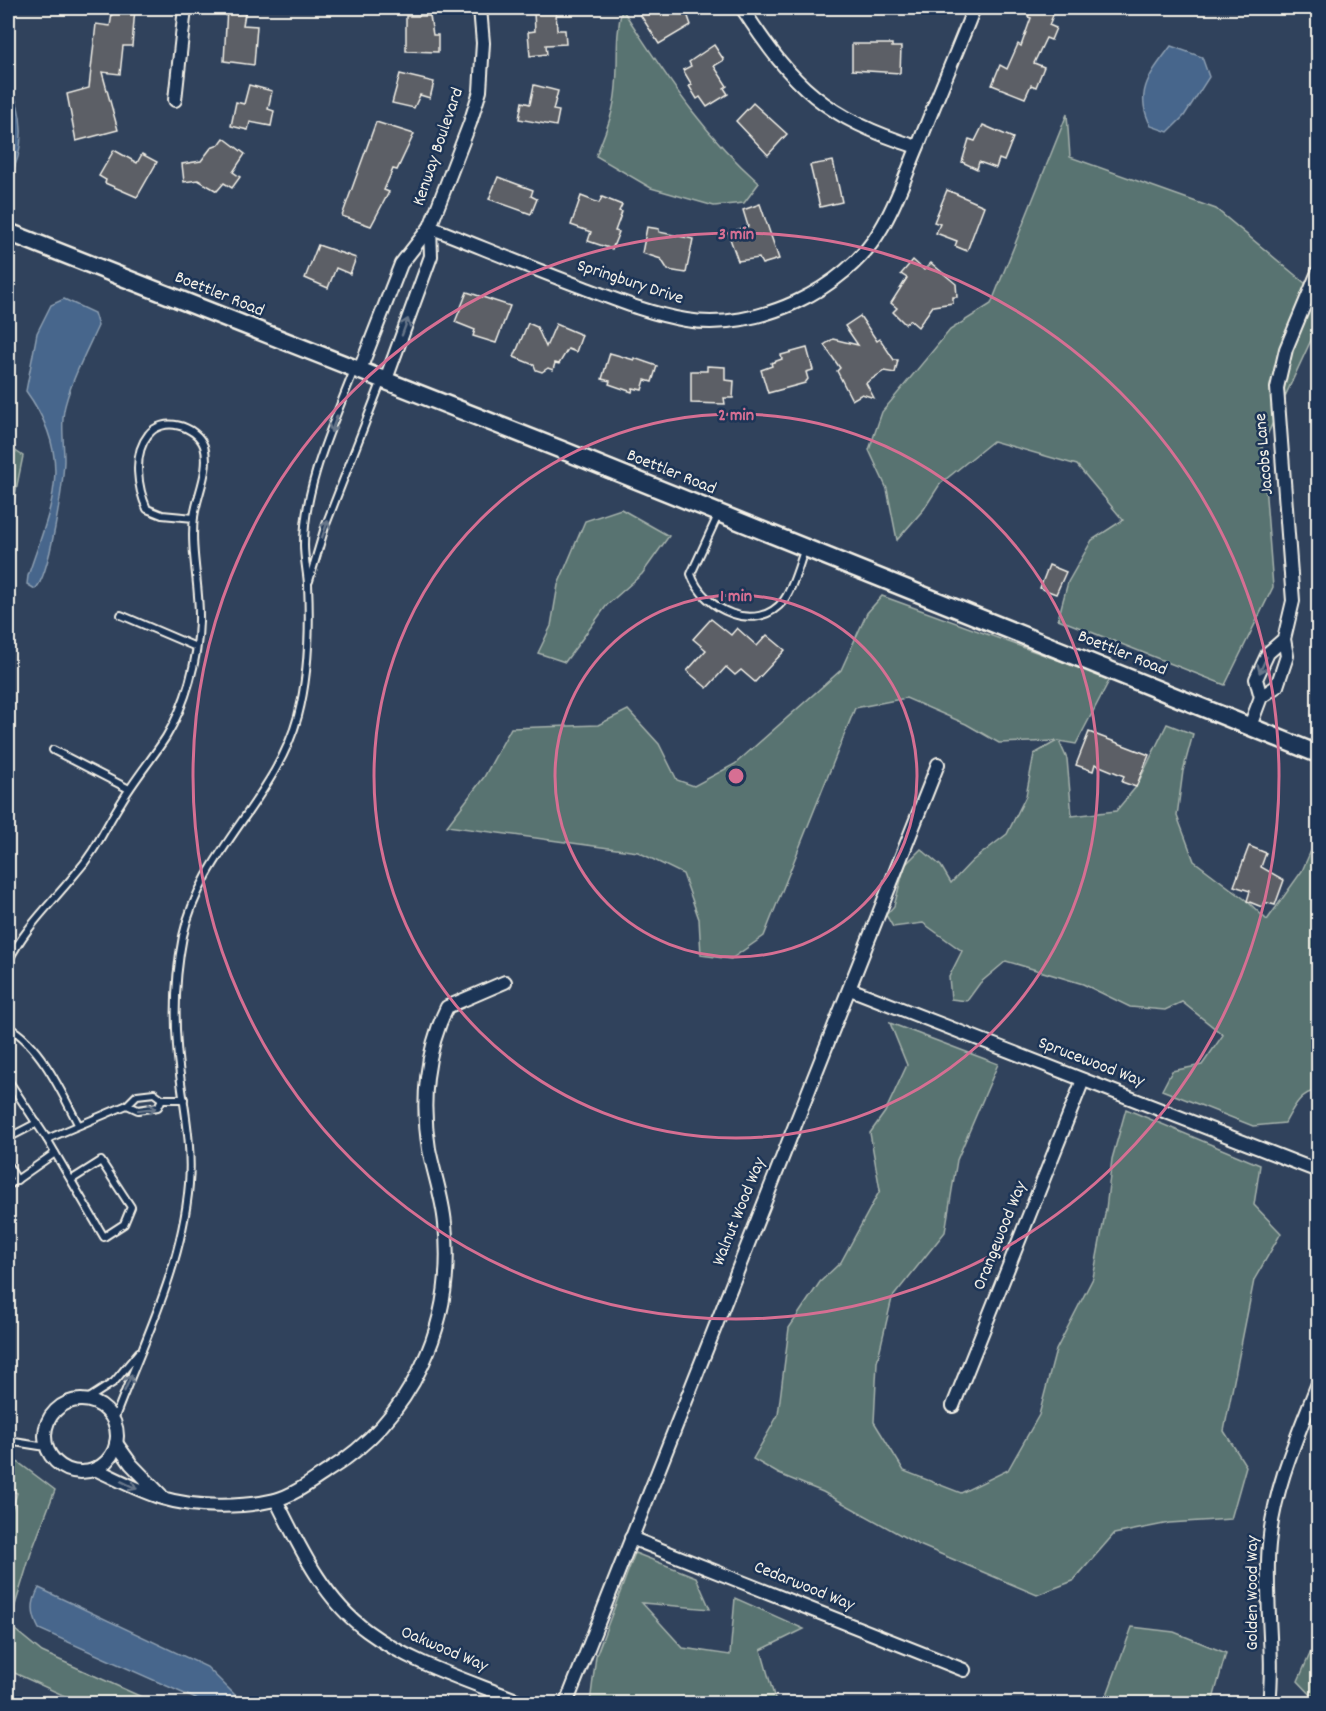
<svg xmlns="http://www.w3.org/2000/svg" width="1326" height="1711" font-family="Dekko,sans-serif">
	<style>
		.green { fill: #587371; stroke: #a6b2ac; stroke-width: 1.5 }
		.water { fill: #46668c; stroke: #8c9eb1; stroke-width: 1.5 }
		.building { fill: #5c5f66; stroke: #f4f1e8; stroke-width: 1.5 }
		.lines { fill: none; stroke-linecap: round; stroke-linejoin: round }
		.lane-casing { stroke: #f4f1e8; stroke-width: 10 }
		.street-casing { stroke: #f4f1e8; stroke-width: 16 }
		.secondary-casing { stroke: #f4f1e8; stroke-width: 21 }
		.lane { stroke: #1d3557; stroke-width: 6 }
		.street { stroke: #1d3557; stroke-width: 12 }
		.secondary { stroke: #1d3557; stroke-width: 16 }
		.oneway { stroke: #68778a }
		.ring { fill: none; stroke: #d66f93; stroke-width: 3 }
		.labels { text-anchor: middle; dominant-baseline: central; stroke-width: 5; stroke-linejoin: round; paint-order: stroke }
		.street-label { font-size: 18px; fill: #f4f1e8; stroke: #1d3557 }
		.centre { fill: #d66f93; stroke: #1d3557; stroke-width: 3 }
		.ring-label { font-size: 18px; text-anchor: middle; font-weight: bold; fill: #d66f93; stroke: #1d3557; stroke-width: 5; stroke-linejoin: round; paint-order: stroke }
	</style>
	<rect width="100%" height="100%" fill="#30425c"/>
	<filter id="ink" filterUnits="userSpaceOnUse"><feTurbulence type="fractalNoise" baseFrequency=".0167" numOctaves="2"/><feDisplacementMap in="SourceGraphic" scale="12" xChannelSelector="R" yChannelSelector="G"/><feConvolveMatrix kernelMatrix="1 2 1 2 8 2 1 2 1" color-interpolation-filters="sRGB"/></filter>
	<g filter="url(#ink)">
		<g class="green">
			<path d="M622,9c44,66 77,121 137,174l-15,20 -30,3 -63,-18 -55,-32c6,-16 14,-33 17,-49 8,-33 0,-64 9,-98z"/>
			<polygon points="1067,114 1070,157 1216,209 1318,294 1318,325 1262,446 1273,587 1225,685 1058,619 1068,582 1092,540 1123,520 1077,465 993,441 940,484 924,509 897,540 887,489 869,450 882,412 950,330 991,304"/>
			<polygon points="8,446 23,456 8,529"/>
			<polygon points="621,509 669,536 642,574 607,605 565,662 538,653 551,626 558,585 585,521"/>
			<path d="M882,596l228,83 -34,65 -17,-3 8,18 5,57 44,-5 20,-24 31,-63 26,10 -10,37 -6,45 17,45 53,40 20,19 35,-49 16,-36v256c-17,-1 -26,19 -33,32l-32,3 -91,-36 10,-19 30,-6 21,-30 -41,-33 -17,8 -35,-3 -47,-23 -77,-23 -26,22 -13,18 -16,-2 -2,-22 13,-26 -39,-28 -30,4 -7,-12 8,-9 11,-41 16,-16 20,17 10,17 21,-22 35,-27 19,-38 8,-42 23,-13 -58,2 -33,-19 -60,-26 -51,10 -91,228 -33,23 -30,-4 -2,-36 -16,-45 -45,-22 -191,-26 37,-49 27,-49 87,-3 30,-15 31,34 18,36 17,6 41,-22 106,-94 26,-57z"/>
			<polygon points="890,1023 998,1064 957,1160 945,1232 892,1298 877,1362 874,1422 904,1471 961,1493 1008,1470 1039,1415 1056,1350 1093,1278 1106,1209 1112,1159 1126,1109 1260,1165 1254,1205 1281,1233 1254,1280 1224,1431 1246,1466 1231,1519 1169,1523 1114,1534 1073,1581 1037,1595 917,1544 823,1492 779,1474 753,1459 778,1415 789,1328 820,1282 841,1262 880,1190 870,1133 885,1112 907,1065"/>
			<polygon points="8,1458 19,1463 55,1490 31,1553 9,1625 42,1652 155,1703 80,1703 8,1670 8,1522 17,1493 8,1489"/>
			<polygon points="635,1553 696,1577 710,1609 642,1603 683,1648 730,1655 735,1598 804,1629 761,1650 776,1703 590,1703 596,1656"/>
			<polygon points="1132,1627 1174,1632 1226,1653 1212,1703 1104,1703"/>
			<polygon points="1313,1647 1318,1647 1318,1702 1298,1681"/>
		</g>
		<g class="water">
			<path d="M1171,46l31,11 7,20 -25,39 -16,16 -17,-6c-18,-34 0,-53 20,-80z"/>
			<path d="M8,81c17,32 18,69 0,100z"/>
			<path d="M64,299l30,14 4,13c-11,24 -25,50 -32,76 -6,19 -2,39 -2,59 -1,22 -14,116 -29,128l-8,-5 1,-8c24,-72 47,-117 -2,-185l11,-58 14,-28z"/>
			<path d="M39,1588l168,79 36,36h-38l-166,-74c-8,-16 -8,-26 0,-41z"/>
		</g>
		<g class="building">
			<polygon points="113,8 135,8 132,46 123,46 120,74 102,72 118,130 76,141 67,94 89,88 96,24 110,26"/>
			<polygon points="227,8 246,8 243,25 257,26 254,65 224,61"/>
			<polygon points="636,8 685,8 691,25 659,44"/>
			<polygon points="1032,8 1056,8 1049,25 1056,28 1051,40 1046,38 1034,63 1044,67 1036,87 1031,85 1025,98 992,85 1000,65 1007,69 1018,44 1021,46 1031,18 1028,17"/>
			<polygon points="534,12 556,12 557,30 565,30 566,44 546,45 547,54 530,56 528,32 535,31"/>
			<polygon points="406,16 430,16 433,35 438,35 438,52 406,51"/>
			<polygon points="852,44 892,44 892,47 901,47 900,73 852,70"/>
			<polygon points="714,45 724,60 714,66 727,86 724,88 728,94 707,107 700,97 697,99 689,86 692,85 683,70 691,66 689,62"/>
			<polygon points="400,74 434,82 430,98 420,95 414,108 392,103"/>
			<polygon points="249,85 272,91 268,109 274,111 271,126 250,122 248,130 231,126 236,102 244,104"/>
			<polygon points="534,85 558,91 553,110 559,111 556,126 519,119 522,102 530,104"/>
			<polygon points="753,103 787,134 768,155 736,121"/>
			<polygon points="376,122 414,134 397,170 393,169 384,190 389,192 371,226 342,216"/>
			<polygon points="983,125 1013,138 1004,161 999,159 996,168 979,162 977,169 962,162 969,139 975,141"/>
			<polygon points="224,138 245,154 233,172 240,177 232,188 224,183 217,191 198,180 184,182 182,164 201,161 211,148 219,145"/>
			<polygon points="114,150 137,163 142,154 157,162 137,197 105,183 106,180 99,176"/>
			<polygon points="833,161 842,202 820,207 810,165"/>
			<polygon points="498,177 533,190 531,196 537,199 531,214 489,199"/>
			<polygon points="947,190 984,206 967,251 955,246 957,241 936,233 940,224 934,222"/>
			<polygon points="581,196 599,203 602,197 622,205 619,211 622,212 615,231 619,232 612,249 588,241 591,232 571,225"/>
			<polygon points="760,204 779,259 762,264 759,258 738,261 728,233 748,226 743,210"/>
			<polygon points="647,227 659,229 659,232 693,239 686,273 668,270 661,259 642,253"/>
			<polygon points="318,245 356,258 350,274 336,268 328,288 305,278"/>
			<polygon points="913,260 924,270 931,263 956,284 957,297 953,297 953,303 933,306 918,327 910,320 905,324 893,312 897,308 891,303 907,278 901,274"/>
			<polygon points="467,292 510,306 496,343 473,336 475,330 455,322"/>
			<polygon points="860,316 877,341 880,339 894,360 898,360 895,373 884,371 866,383 874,398 862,394 852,400 837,371 840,368 824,345 833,339 858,345 845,326"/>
			<polygon points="528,323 537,327 546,347 556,324 582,335 576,352 568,349 559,364 555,363 553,370 548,368 542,372 536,370 534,365 514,357"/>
			<polygon points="807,348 813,370 806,372 808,379 805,383 768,393 761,370 772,366 771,363 782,359 781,355"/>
			<polygon points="610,353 634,360 634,358 657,366 652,382 645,380 642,390 633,388 632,392 609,384 610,381 602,379"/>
			<polygon points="707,366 725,367 725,380 734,381 733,398 724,398 725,404 691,403 691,371 707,371"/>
			<polygon points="1049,565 1066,572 1056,594 1040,588"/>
			<polygon points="711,619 731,635 737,628 757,646 767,635 785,650 755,682 741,670 735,675 726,667 707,688 687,671 706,650 693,639"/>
			<polygon points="1089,732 1149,755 1136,787 1122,782 1124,776 1095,764 1093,771 1076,765"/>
			<polygon points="1249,846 1266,853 1261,867 1284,880 1275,905 1264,902 1262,907 1247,901 1250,891 1234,886"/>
		</g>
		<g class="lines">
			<g class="lane-casing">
				<g id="lane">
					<path d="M719,513l-28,61c12,36 66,61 93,26 10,-14 15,-36 21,-52"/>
					<polyline points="309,581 325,527 382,380"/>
					<polyline points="121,615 196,647"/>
					<polyline points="53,750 129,789"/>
					<path d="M8,962c17,-35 44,-59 68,-89 20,-22 30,-48 46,-72 13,-22 30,-42 44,-64 20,-33 32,-77 33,-116 1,-34 -9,-70 -5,-104 3,-23 17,-48 10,-71 -8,-21 -42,-30 -56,-11 -16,20 -10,54 -1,74l15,6 32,3"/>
					<path d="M8,1027c32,17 54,66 70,97"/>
					<polyline points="8,1080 47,1139 127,1105"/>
					<polyline points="162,1099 158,1107 138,1110 127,1105 137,1095 154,1093 162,1099 184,1099"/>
					<polyline points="8,1138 37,1123"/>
					<polyline points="47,1139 104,1237 124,1224 131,1207 101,1161 71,1180"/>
					<polyline points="8,1165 17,1180"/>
					<polyline points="8,1186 55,1153"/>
					<polyline points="86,1400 114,1382 139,1352"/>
					<path d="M114,1420c29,-77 68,-152 75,-236 4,-47 -9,-92 -12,-138 -3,-37 -1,-74 6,-110 18,-84 93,-138 115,-220 11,-42 12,-89 10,-132 -1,-13 -4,-26 -4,-39 0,-60 29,-120 50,-175"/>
					<polyline points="8,1441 46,1447"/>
				</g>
			</g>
			<g class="street-casing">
				<g id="street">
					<path d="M742,8c51,79 84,110 175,139"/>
					<polyline points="175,100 185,8"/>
					<path d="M430,227c51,20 101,41 152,60 34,13 68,27 104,33 69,12 160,-30 195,-91 16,-26 25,-55 37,-83 18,-46 38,-92 56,-138"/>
					<polyline points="359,372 401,264 430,227 470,123 480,91 483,43 480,8"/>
					<polyline points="385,382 431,256 430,227"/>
					<polyline points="1261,697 1256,679 1268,653 1284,639"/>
					<polyline points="1250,726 1261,697 1277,686 1287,656 1284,639 1293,601 1277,388 1286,349 1318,272"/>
					<polyline points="850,989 1318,1171"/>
					<circle cx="81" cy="1436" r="36"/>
					<polyline points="953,1406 1083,1080"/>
					<polyline points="116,1443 131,1464 161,1495"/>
					<path d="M95,1469c22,10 44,22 67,29 33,10 79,10 113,2 17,-4 36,-18 51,-28 86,-53 130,-148 119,-248 -2,-25 -11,-50 -16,-75 -8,-47 -3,-99 18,-142l58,-25"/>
					<path d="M276,1500c23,46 48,100 91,131 46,34 106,51 159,73"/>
					<polyline points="631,1538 964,1670"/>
					<polyline points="566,1704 938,764"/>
					<path d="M1269,1704c6,-54 -5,-107 0,-160 5,-57 29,-109 49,-161"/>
				</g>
			</g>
			<g class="secondary-casing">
				<polyline id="secondary" points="8,232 562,450 1318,754"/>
			</g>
			<use href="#lane" class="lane"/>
			<use href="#street" class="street"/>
			<use href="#secondary" class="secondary"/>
		</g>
		<defs><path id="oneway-shaft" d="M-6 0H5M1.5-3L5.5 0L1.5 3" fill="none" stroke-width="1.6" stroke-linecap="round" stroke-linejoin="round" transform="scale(1.5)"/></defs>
		<g class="oneway">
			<use href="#oneway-shaft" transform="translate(405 327) rotate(-70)"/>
			<use href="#oneway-shaft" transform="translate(334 424) rotate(110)"/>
			<use href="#oneway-shaft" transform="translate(325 529) rotate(-71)"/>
			<use href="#oneway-shaft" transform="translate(1263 665) rotate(114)"/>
			<use href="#oneway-shaft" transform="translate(147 1109) rotate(-7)"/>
			<use href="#oneway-shaft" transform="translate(128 1383) rotate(-67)"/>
			<use href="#oneway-shaft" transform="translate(129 1485) rotate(26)"/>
		</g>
	</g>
	<g class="ring">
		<circle cx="736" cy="776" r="181"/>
		<circle cx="736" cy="776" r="362"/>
		<circle cx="736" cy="776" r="543"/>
	</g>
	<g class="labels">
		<g class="street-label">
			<text transform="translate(439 147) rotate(-71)">Kenway Boulevard</text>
			<text transform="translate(630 283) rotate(18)">Springbury Drive</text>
			<text transform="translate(219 295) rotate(22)">Boettler Road</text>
			<text transform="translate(1265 454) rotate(-95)">Jacobs Lane</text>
			<text transform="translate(671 473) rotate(22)">Boettler Road</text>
			<text transform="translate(1122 654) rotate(22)">Boettler Road</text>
			<text transform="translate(1091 1063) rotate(21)">Sprucewood Way</text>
			<text transform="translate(740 1212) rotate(-68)">Walnut Wood Way</text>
			<text transform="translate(1001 1236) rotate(-68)">Orangewood Way</text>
			<text transform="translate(804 1587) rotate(22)">Cedarwood Way</text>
			<text transform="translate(1253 1593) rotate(-90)">Golden Wood Way</text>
			<text transform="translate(444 1650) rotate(23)">Oakwood Way</text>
		</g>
	</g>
	<circle cx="736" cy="776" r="9" class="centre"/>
	<g class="ring-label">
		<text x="736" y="239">3 min</text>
		<text x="736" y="420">2 min</text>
		<text x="736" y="601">1 min</text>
	</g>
	<rect width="1326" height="1711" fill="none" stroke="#1d3557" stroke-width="30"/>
	<rect x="15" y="15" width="1296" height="1681" fill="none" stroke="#f4f1e8" stroke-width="2" filter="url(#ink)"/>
</svg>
